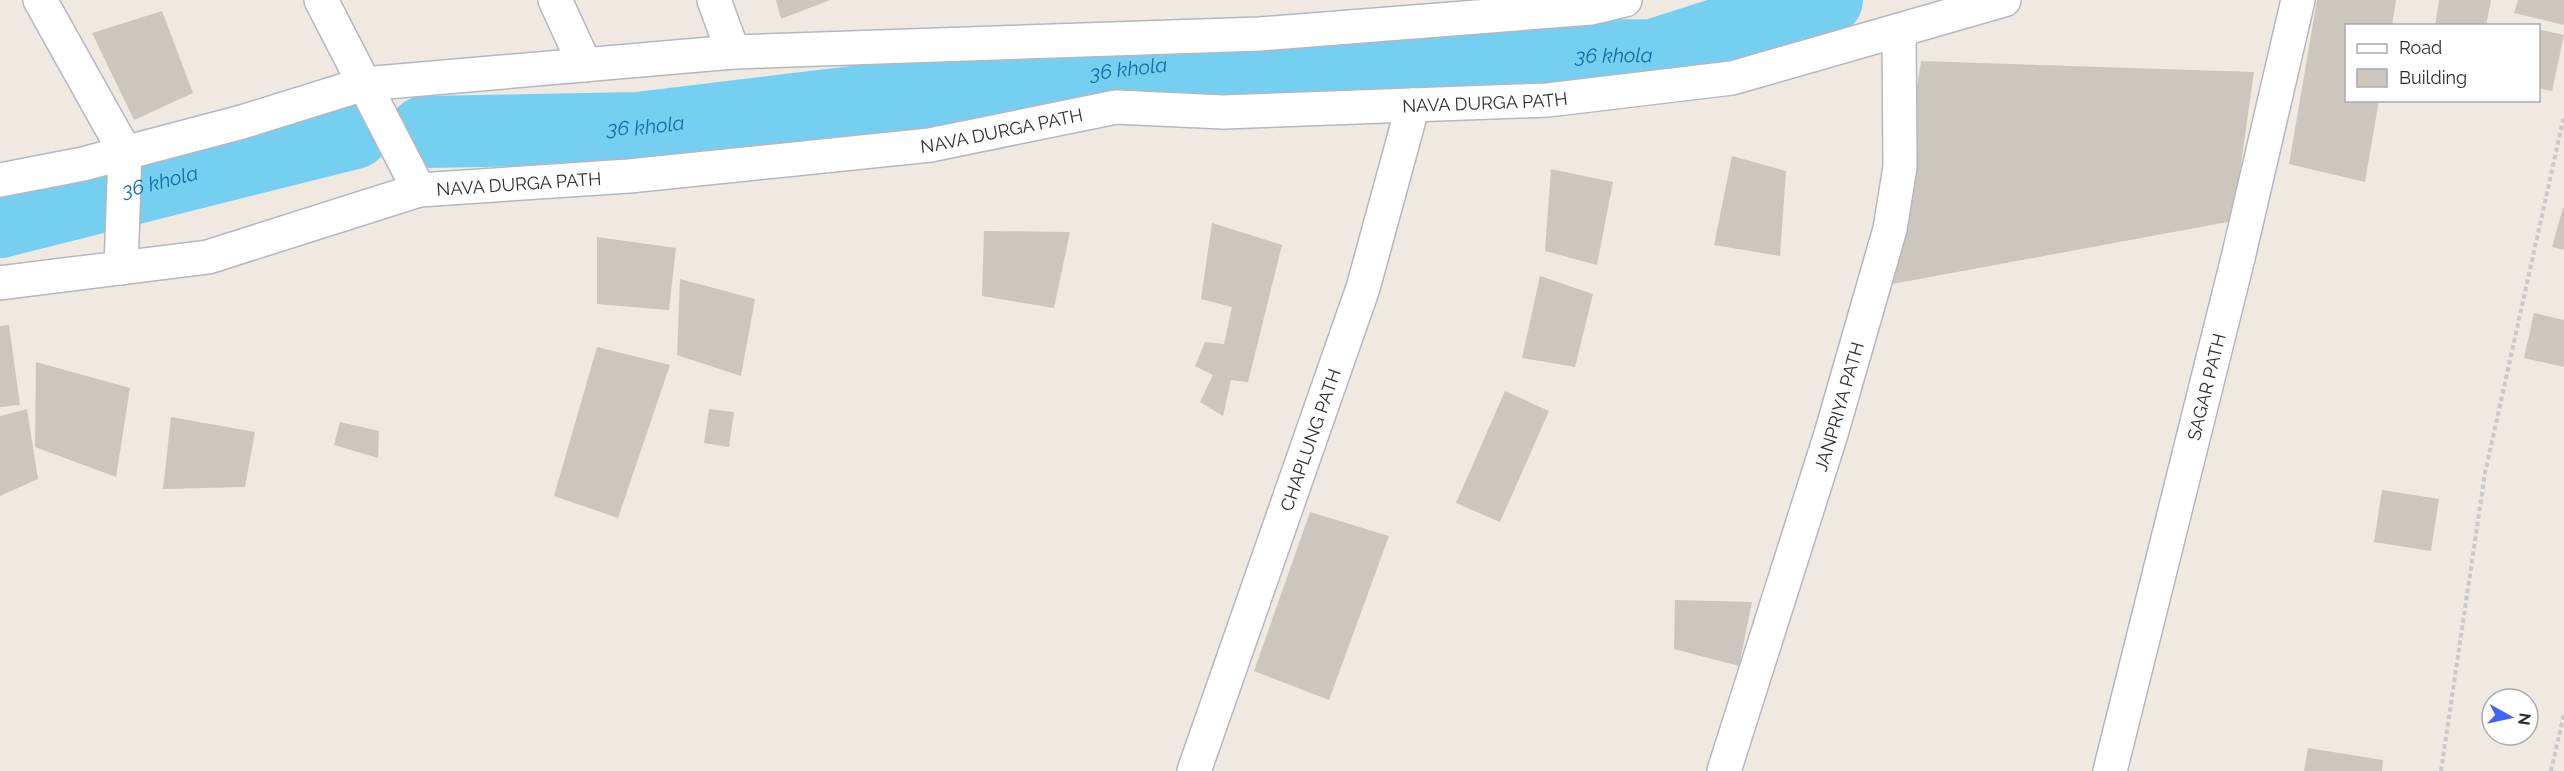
<svg xmlns="http://www.w3.org/2000/svg" width="2564" height="771" font-family="Raleway,sans-serif">
	<style>
		.lines { fill: none; stroke-linecap: round; stroke-linejoin: round }
		.river { stroke: #75cff0; stroke-width: 72 }
		.building { fill: #cbc7bf }
		.minor-casing { stroke: #b4b7c1; stroke-width: 36 }
		.path { stroke: #c9c9c9; stroke-width: 4; stroke-dasharray: 4.5 3; stroke-linecap: butt }
		.minor { stroke: #fff; stroke-width: 33 }
		.labels { text-anchor: middle; dominant-baseline: central; stroke-width: 6; stroke-linejoin: round; paint-order: stroke }
		.street-label { font-size: 18px; fill: #2e2e2e; stroke: #fff }
		.water-label { font-size: 20px; font-style: italic; fill: #0d6fa3; stroke: #fff }
	</style>
	<rect width="100%" height="100%" fill="#efe9e1"/>
	<g class="lines">
		<g class="river">
			<path id="s1" d="M424,132l214,-4 557,-67 458,-6 174,-55"/>
			<path id="s2" d="M0,222l354,-89"/>
		</g>
	</g>
	<g class="building">
		<polygon points="776,0 830,0 781,19"/>
		<polygon points="2317,0 2396,0 2392,26 2346,26 2346,100 2379,100 2365,182 2289,164"/>
		<polygon points="2439,0 2491,0 2486,26 2435,26"/>
		<polygon points="2518,0 2564,0 2564,25 2514,13"/>
		<polygon points="162,11 193,93 134,120 92,33"/>
		<polygon points="2538,29 2564,35 2552,91 2538,88"/>
		<polygon points="1921,61 2254,72 2233,221 1887,285"/>
		<polygon points="1732,156 1786,171 1780,256 1714,245"/>
		<polygon points="1551,169 1613,182 1597,265 1545,251"/>
		<polygon points="2563,208 2564,208 2564,250 2552,247"/>
		<polygon points="1212,223 1282,245 1248,382 1231,380 1223,416 1200,402 1213,375 1195,366 1205,342 1224,344 1232,307 1201,299"/>
		<polygon points="984,231 1070,232 1054,308 982,296"/>
		<polygon points="597,237 676,248 669,310 597,304"/>
		<polygon points="1540,276 1593,294 1575,367 1522,358"/>
		<polygon points="680,279 755,299 741,376 677,355"/>
		<polygon points="2534,313 2564,320 2564,367 2524,358"/>
		<polygon points="9,325 20,405 0,407 0,326"/>
		<polygon points="597,347 670,365 618,518 554,496"/>
		<polygon points="36,362 130,388 116,477 35,447"/>
		<polygon points="1505,391 1549,411 1500,522 1456,503"/>
		<polygon points="27,409 38,479 0,496 0,416"/>
		<polygon points="709,409 734,412 729,447 704,443"/>
		<polygon points="171,417 255,432 245,487 163,489"/>
		<polygon points="340,422 379,431 378,458 334,445"/>
		<polygon points="2382,490 2439,499 2431,551 2374,542"/>
		<polygon points="1310,512 1389,536 1329,700 1254,671"/>
		<polygon points="1675,600 1752,602 1739,666 1674,649"/>
		<polygon points="2308,748 2383,760 2382,771 2304,771"/>
	</g>
	<g class="lines">
		<g class="minor-casing">
			<g id="minor">
				<polyline points="40,0 125,152 121,268"/>
				<polyline points="321,0 419,190"/>
				<polyline points="555,0 585,65"/>
				<polyline points="714,0 733,52"/>
				<polyline points="0,180 83,164 242,122 364,84 733,52 1260,34 1591,8 1625,0"/>
				<path id="s3" d="M0,283l208,-26 211,-67 210,-14 301,-31 186,-38 107,5 325,-12 184,-22 272,-78"/>
				<path id="s4" d="M1194,771l169,-483 50,-183"/>
				<path id="s5" d="M1724,771l107,-337 59,-205 10,-62 -1,-135"/>
				<path id="s6" d="M2110,771l128,-513 60,-258"/>
			</g>
		</g>
		<g class="path">
			<polyline points="2441,771 2485,473 2564,116"/>
			<polyline points="2551,771 2564,714"/>
		</g>
		<use href="#minor" class="minor"/>
	</g>
	<g class="labels">
		<g class="street-label">
			<text stroke="none"><textPath href="#s3" startOffset="1503">NAVA DURGA PATH</textPath></text>
			<text stroke="none"><textPath href="#s3" startOffset="1017">NAVA DURGA PATH</textPath></text>
			<text stroke="none"><textPath href="#s3" startOffset="531">NAVA DURGA PATH</textPath></text>
			<text stroke="none"><textPath href="#s6" startOffset="396">SAGAR PATH</textPath></text>
			<text stroke="none"><textPath href="#s5" startOffset="382">JANPRIYA PATH</textPath></text>
			<text stroke="none"><textPath href="#s4" startOffset="351">CHAPLUNG PATH</textPath></text>
		</g>
		<g class="water-label">
			<text stroke="none"><textPath href="#s1" startOffset="1194">36 khola</textPath></text>
			<text stroke="none"><textPath href="#s1" startOffset="708">36 khola</textPath></text>
			<text stroke="none"><textPath href="#s1" startOffset="222">36 khola</textPath></text>
			<text stroke="none"><textPath href="#s2" startOffset="165">36 khola</textPath></text>
		</g>
	</g>
	<rect x="2345" y="24" width="195" height="78" fill="#ffffff" stroke="#ababab" stroke-width="1.5"/>
	<rect x="2357" y="44" width="30" height="9" fill="#ffffff" stroke="#ababab" stroke-width="1.5"/>
	<text x="2399" y="54" font-size="18" fill="#2e2e2e">Road</text>
	<rect x="2357" y="69" width="30" height="18" fill="#cbc7bf" stroke="#ababab" stroke-width="1.5"/>
	<text x="2399" y="84" font-size="18" fill="#2e2e2e">Building</text>
	<g transform="translate(2510 717) rotate(98)"><circle r="28" fill="#ffffff" stroke="#ababab" stroke-width="1.5"/>
	<path d="M0-4.5L10 22L0 15L-10 22Z" fill="#4264fb"/>
	<text y="-9" font-size="16" font-weight="bold" text-anchor="middle" fill="#2e2e2e">N</text>
	</g>
</svg>
